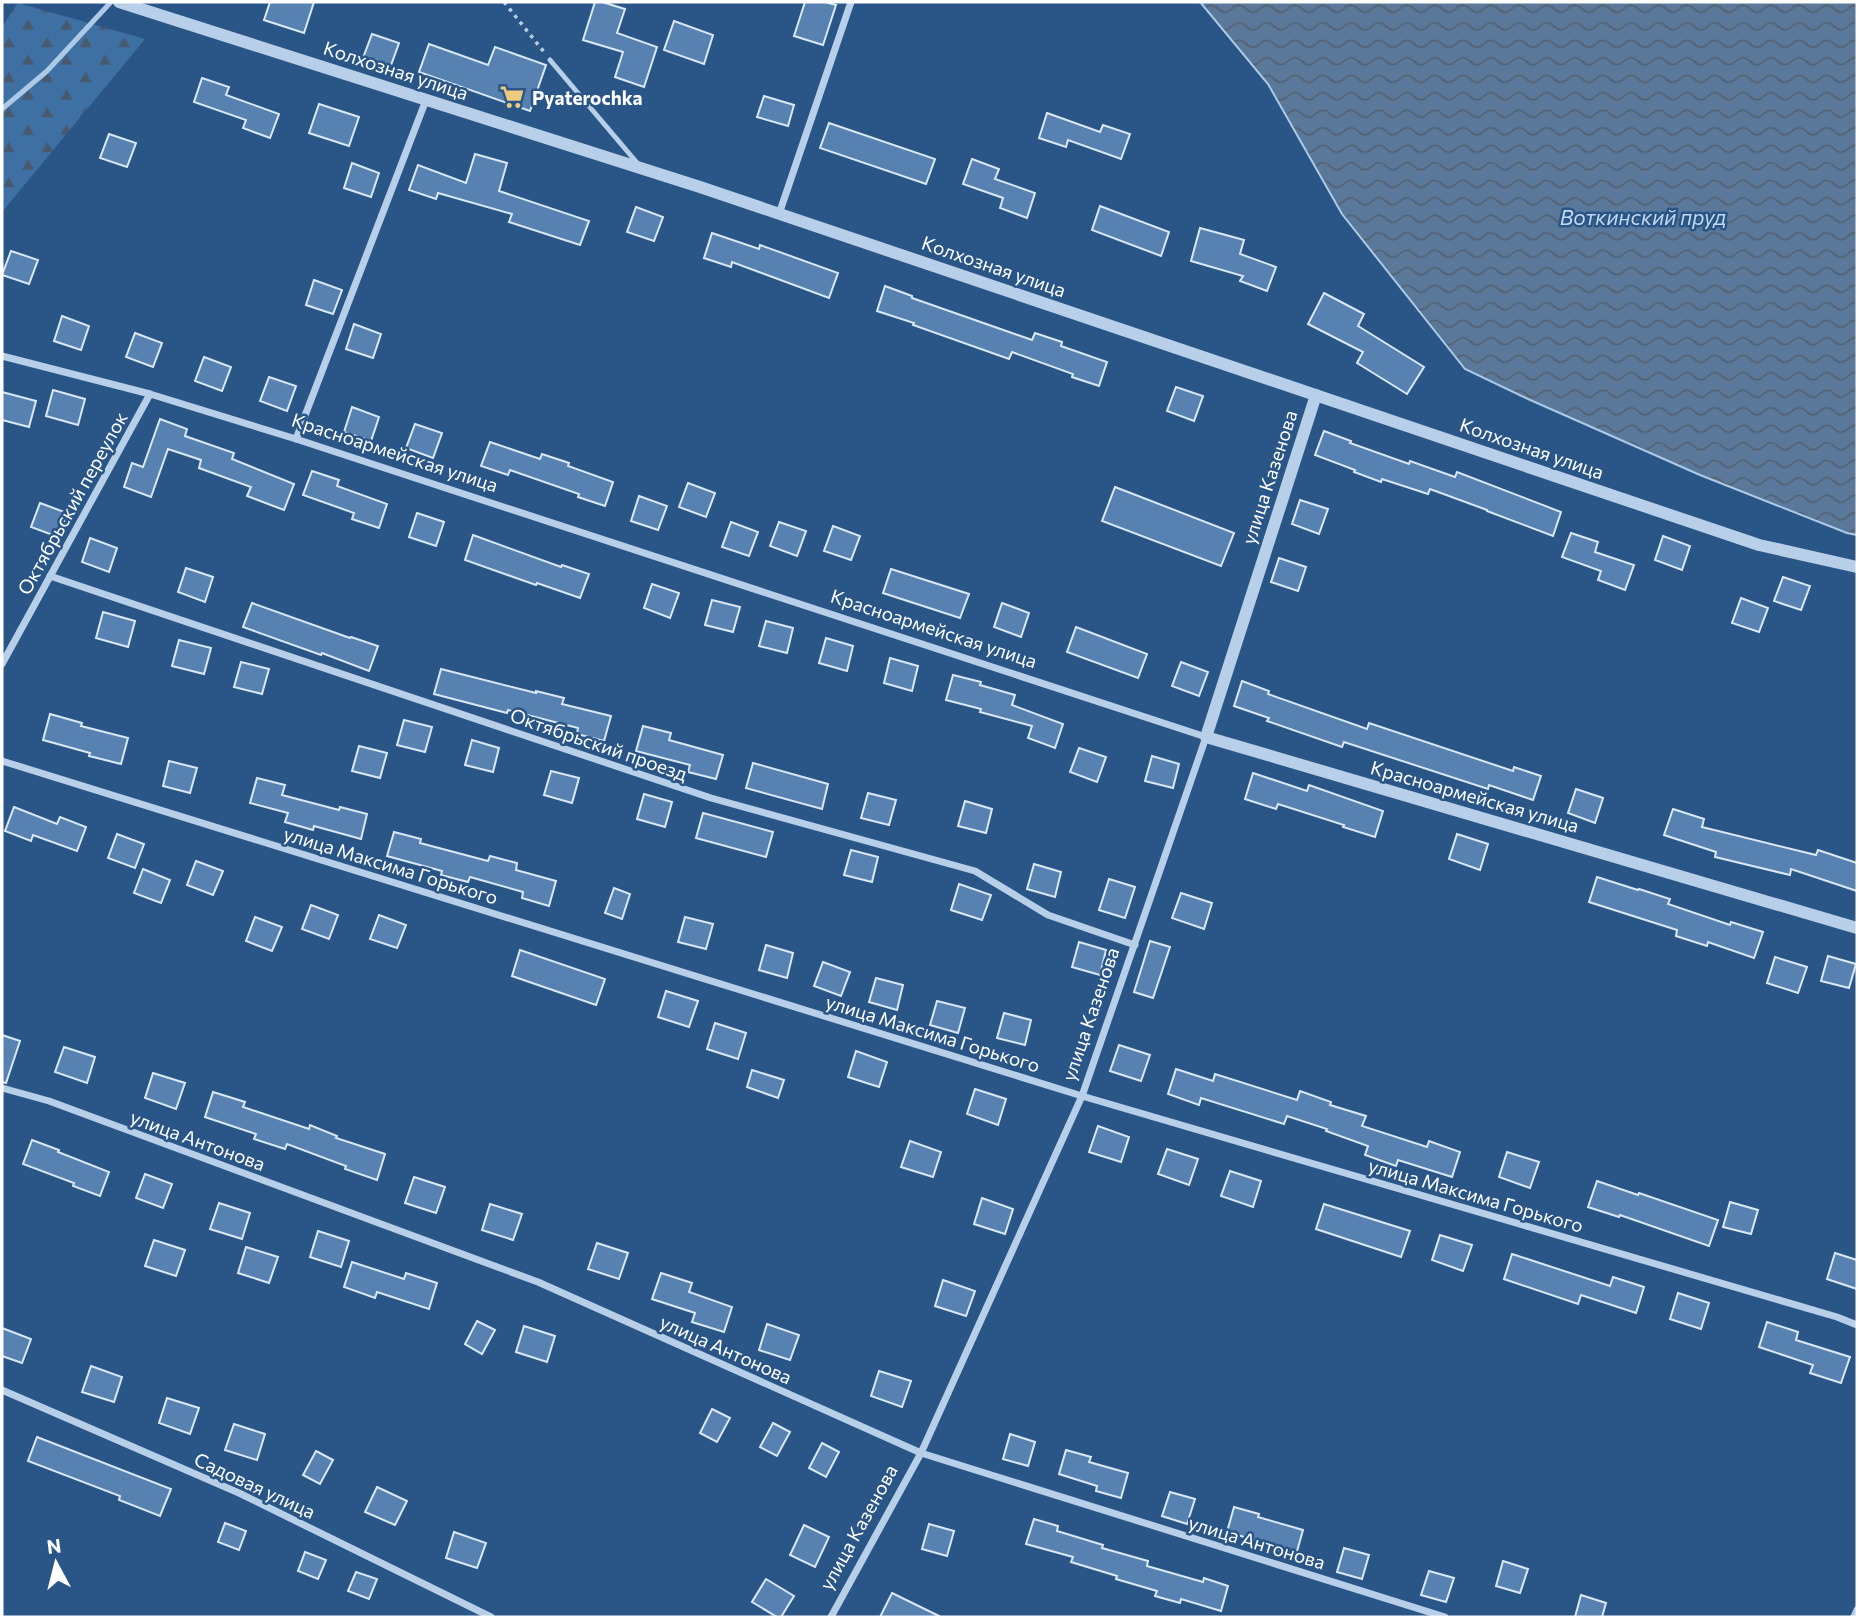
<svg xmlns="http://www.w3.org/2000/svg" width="1859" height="1619" font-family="Commissioner,sans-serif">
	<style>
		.forest { fill: url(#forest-firs) }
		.water { fill: url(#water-waves); stroke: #accae8; stroke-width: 2 }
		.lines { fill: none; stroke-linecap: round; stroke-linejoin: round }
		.stream { stroke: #accae8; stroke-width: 5 }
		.building { fill: #5681b0; stroke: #dae8f6; stroke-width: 2 }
		.path { stroke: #b7cfe8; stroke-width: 3.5; stroke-dasharray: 3.5 5; stroke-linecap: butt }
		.service { stroke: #b7cfe8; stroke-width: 5 }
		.minor { stroke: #b7cfe8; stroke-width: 7 }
		.tertiary { stroke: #b7cfe8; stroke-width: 12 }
		.labels { text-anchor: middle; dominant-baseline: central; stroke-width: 5; stroke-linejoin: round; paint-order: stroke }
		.street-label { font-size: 19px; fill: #fff; stroke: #2a5687 }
		.poi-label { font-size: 19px; font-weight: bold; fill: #fff; stroke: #2a5687; text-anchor: start }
		.water-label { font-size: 21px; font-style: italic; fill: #c2d8ef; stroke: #2a5687 }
	</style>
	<defs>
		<pattern id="forest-firs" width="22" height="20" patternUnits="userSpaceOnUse" patternTransform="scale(1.75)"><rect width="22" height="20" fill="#3f70a3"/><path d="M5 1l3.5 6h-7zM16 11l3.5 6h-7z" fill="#475a6f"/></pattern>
		<pattern id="water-waves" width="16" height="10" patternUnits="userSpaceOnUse" patternTransform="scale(1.75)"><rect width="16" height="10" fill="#5a799a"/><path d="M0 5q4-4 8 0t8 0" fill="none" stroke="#536273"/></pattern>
	</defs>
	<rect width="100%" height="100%" fill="#2a5687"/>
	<polygon class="forest" points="18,3 145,39 2,212 2,27"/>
	<polygon class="water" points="1200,2 1857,2 1857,535 1847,533 1700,475 1528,399 1465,369 1342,214 1268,84"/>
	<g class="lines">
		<polyline class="stream" points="2,109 47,71 111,2"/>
	</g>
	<g class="building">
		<polygon points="270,2 314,2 304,33 264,20"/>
		<polygon points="595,2 602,2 625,9 617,33 657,47 644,87 615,77 623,52 583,40"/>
		<polygon points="805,2 825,2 836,5 823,45 794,36"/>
		<polygon points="674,21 713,35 704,64 664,50"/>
		<polygon points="372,34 399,43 390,68 363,58"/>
		<polygon points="429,44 488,65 495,47 546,65 530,111 419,72"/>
		<polygon points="202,78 229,87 226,95 279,114 270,138 243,128 246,120 194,102"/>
		<polygon points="764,96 794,105 788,126 757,117"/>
		<polygon points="319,104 359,117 349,146 309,133"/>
		<polygon points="1047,113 1100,132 1103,125 1130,134 1121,159 1068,140 1066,147 1039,138"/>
		<polygon points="829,123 935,159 926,184 820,148"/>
		<polygon points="109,134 136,143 127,167 100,158"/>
		<polygon points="475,154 507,163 499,191 589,221 580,245 509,222 512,214 438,193 436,199 409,190 418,165 466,183"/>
		<polygon points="972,159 999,169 995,179 1035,193 1027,218 1000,208 1003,198 963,184"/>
		<polygon points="352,163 379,173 371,197 344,188"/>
		<polygon points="1100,206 1169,232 1161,256 1092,230"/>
		<polygon points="636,207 663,217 654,241 627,232"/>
		<polygon points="1200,228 1244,240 1240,254 1276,267 1267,291 1240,281 1243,276 1191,261"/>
		<polygon points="712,233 759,249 760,245 838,273 829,298 732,262 731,267 704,258"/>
		<polygon points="11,251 38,260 29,284 2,275"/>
		<polygon points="314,280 342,290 333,314 306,305"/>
		<polygon points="885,286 912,296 912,298 1032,340 1035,333 1062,342 1061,346 1107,362 1099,386 1072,377 1073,374 1012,352 1009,359 913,325 914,323 877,311"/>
		<polygon points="1324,293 1364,314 1358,326 1424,367 1407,394 1357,363 1363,352 1308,324"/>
		<polygon points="62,316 89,326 81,350 54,341"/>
		<polygon points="354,324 381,334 373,358 346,349"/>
		<polygon points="135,333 162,343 153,367 126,357"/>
		<polygon points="204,357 231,367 222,391 195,381"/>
		<polygon points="269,377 296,386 287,411 260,401"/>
		<polygon points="1176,387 1203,396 1194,421 1167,411"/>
		<polygon points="53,390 85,399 78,425 46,416"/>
		<polygon points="2,392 36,401 29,427 2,420"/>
		<polygon points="352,407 379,417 371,441 344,432"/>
		<polygon points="160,419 187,429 185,436 234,453 232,459 294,484 284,510 247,496 251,487 199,468 201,460 168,449 151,497 124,487 132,463 143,467"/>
		<polygon points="415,424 442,433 433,458 406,448"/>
		<polygon points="1324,431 1351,441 1350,443 1409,464 1410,461 1455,477 1457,472 1561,512 1553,536 1487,511 1487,510 1430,489 1428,494 1382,479 1381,482 1354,472 1355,470 1315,455"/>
		<polygon points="490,442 540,459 542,454 569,463 568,466 613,482 605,506 578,497 579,494 510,470 508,475 481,466"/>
		<polygon points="312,471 339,480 337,486 387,504 379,528 352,519 354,513 303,495"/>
		<polygon points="688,483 715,493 706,517 679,507"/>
		<polygon points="1115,487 1234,533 1221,566 1102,521"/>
		<polygon points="639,496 667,506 658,530 631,521"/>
		<polygon points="1300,500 1328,509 1319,534 1292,524"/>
		<polygon points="40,503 67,513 58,537 31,527"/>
		<polygon points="417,513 444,522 436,546 409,537"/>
		<polygon points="731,522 758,532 749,556 722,547"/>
		<polygon points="779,522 806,531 797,556 770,546"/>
		<polygon points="833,526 860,536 851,560 824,551"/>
		<polygon points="1571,533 1598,542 1595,552 1634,565 1625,590 1598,580 1601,571 1562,557"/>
		<polygon points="473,535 561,567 562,565 589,574 580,598 537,583 536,585 465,560"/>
		<polygon points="1663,536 1690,546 1682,570 1655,560"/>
		<polygon points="90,538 117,548 109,572 82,562"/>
		<polygon points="1279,558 1306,567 1298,591 1271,582"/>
		<polygon points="186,568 213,577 205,602 178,592"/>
		<polygon points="891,569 969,594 960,618 883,593"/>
		<polygon points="1783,577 1810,586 1801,610 1774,601"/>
		<polygon points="652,584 679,593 670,618 644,608"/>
		<polygon points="1741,598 1768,608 1759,632 1732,623"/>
		<polygon points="712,600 740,607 733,632 705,625"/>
		<polygon points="252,603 350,638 351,637 378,646 369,671 322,653 321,655 243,627"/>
		<polygon points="1002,603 1029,613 1021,637 994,627"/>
		<polygon points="103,612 135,621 128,647 96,638"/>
		<polygon points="766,621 793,628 787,653 759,646"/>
		<polygon points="1076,627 1147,654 1138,678 1067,652"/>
		<polygon points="826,638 853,646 847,671 819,663"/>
		<polygon points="179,640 211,648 204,674 172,666"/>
		<polygon points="890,658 918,666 912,691 884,683"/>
		<polygon points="241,662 269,669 262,694 234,687"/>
		<polygon points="1181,662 1208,672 1199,696 1172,686"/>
		<polygon points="441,669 536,693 536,691 564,698 562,704 611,716 604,741 577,734 578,728 508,710 507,713 434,694"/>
		<polygon points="953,675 981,682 980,685 1015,695 1012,705 1063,724 1055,748 1028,738 1032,726 980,712 981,709 946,700"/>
		<polygon points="1242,681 1269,691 1268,694 1367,729 1369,723 1513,771 1514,767 1541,776 1533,800 1489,785 1488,789 1344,742 1342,747 1267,721 1269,718 1234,706"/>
		<polygon points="50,714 82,723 81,726 128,738 121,764 89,756 90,753 43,740"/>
		<polygon points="404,720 432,727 425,752 397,745"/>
		<polygon points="643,726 671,733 669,740 723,755 716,779 688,772 690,765 636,751"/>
		<polygon points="472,740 499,748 493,772 465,765"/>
		<polygon points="359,746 387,753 380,778 352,771"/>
		<polygon points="1079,748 1106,757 1097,782 1070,772"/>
		<polygon points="1152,756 1179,764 1173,788 1145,781"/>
		<polygon points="169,761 197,768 190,793 163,786"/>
		<polygon points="753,763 828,784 822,809 746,788"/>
		<polygon points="551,771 579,778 572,803 544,795"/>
		<polygon points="1253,773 1307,791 1309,785 1383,811 1375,837 1343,827 1344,825 1278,804 1276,809 1245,799"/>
		<polygon points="257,778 285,785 282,795 339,810 340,807 367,814 361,839 314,826 313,830 285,822 288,813 250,803"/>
		<polygon points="1576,789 1603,798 1595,823 1568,813"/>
		<polygon points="868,793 896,800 889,825 861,818"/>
		<polygon points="644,794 672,802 665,827 637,819"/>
		<polygon points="965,801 992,809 986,833 958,826"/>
		<polygon points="14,807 57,824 60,817 86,827 77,851 33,835 31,841 5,831"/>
		<polygon points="1673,809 1704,819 1702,827 1816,855 1818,850 1857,863 1857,891 1791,869 1790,875 1715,857 1716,852 1664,835"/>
		<polygon points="703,813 773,832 766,857 696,838"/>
		<polygon points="394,832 421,839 420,843 488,861 490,856 517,863 516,870 556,881 549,906 522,898 523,892 470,877 468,882 441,875 442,871 387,856"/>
		<polygon points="117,834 144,844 135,868 108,858"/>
		<polygon points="1457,834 1488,844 1480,870 1449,859"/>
		<polygon points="851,850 878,857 872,882 844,875"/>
		<polygon points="196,861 223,871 213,895 187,885"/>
		<polygon points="1034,864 1061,872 1055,897 1027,889"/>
		<polygon points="143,869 170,880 161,903 134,893"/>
		<polygon points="1597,877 1638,890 1639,889 1670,899 1668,904 1730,925 1731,922 1763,932 1754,958 1708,942 1707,946 1676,936 1677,930 1589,902"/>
		<polygon points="1109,879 1135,887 1125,918 1099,910"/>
		<polygon points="959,884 991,895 982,920 951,910"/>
		<polygon points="614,888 630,894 622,919 605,913"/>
		<polygon points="1181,893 1212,903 1204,929 1172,918"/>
		<polygon points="311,905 338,915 329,939 302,929"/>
		<polygon points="379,915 406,925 397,948 370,939"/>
		<polygon points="255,917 282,927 272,951 246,941"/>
		<polygon points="685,917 713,924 706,949 678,942"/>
		<polygon points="1150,941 1170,947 1153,998 1134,992"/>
		<polygon points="1079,942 1106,950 1100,975 1072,967"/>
		<polygon points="766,945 793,953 787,978 759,970"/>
		<polygon points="520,950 605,979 596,1005 512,976"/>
		<polygon points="1828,956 1856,964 1849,988 1821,981"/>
		<polygon points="1775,957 1807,967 1798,993 1767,983"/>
		<polygon points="823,962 850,972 841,996 814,986"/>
		<polygon points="876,978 903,985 897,1010 869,1002"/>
		<polygon points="666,991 698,1001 689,1027 658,1017"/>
		<polygon points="937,1001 965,1008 958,1033 930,1025"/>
		<polygon points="1004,1013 1031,1020 1025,1045 997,1038"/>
		<polygon points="715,1023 746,1033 738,1059 707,1049"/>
		<polygon points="2,1035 20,1041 6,1083 2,1082"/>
		<polygon points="1119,1045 1150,1055 1141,1081 1110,1071"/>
		<polygon points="64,1047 95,1057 87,1083 55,1072"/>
		<polygon points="856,1051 887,1062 879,1087 848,1077"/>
		<polygon points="1176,1069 1213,1081 1215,1074 1297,1100 1300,1091 1331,1102 1330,1105 1366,1116 1362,1126 1427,1147 1429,1141 1460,1152 1452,1177 1398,1160 1396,1166 1365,1155 1368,1146 1326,1131 1327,1129 1287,1116 1284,1124 1201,1098 1199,1105 1168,1094"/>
		<polygon points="752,1070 784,1080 778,1098 747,1087"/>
		<polygon points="153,1073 185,1083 176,1109 145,1098"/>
		<polygon points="975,1089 1006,1099 998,1125 967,1114"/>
		<polygon points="213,1092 245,1102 243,1107 309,1129 310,1125 337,1136 336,1138 385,1154 377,1180 345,1169 346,1166 287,1144 285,1149 254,1139 256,1134 205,1117"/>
		<polygon points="1098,1126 1129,1137 1121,1162 1089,1152"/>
		<polygon points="32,1140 59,1150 58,1152 109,1172 100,1196 73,1186 74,1183 23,1164"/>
		<polygon points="910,1141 941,1152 933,1177 901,1167"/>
		<polygon points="1167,1149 1198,1159 1189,1185 1158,1174"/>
		<polygon points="1507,1152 1539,1162 1530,1188 1499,1177"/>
		<polygon points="1230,1171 1261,1181 1253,1207 1221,1196"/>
		<polygon points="145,1174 172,1184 163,1208 136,1198"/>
		<polygon points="414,1177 445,1187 436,1213 405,1203"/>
		<polygon points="1597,1181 1638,1195 1639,1193 1718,1220 1709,1246 1620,1215 1619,1217 1588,1207"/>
		<polygon points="982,1198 1013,1209 1005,1234 974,1224"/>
		<polygon points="1730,1202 1758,1210 1751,1234 1723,1227"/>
		<polygon points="219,1203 250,1213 242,1239 210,1229"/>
		<polygon points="490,1204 522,1214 513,1240 482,1230"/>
		<polygon points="1324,1204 1410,1231 1401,1257 1316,1229"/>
		<polygon points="318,1231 349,1241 341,1267 310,1257"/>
		<polygon points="1440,1235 1472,1245 1463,1271 1432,1260"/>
		<polygon points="154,1240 185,1250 176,1276 145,1266"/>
		<polygon points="597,1243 628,1253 619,1279 588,1269"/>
		<polygon points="246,1247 278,1257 269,1283 238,1273"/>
		<polygon points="1835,1253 1857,1260 1857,1289 1827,1279"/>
		<polygon points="1512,1254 1610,1286 1613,1277 1644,1287 1636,1313 1581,1295 1578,1304 1504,1279"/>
		<polygon points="352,1262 404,1279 406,1273 437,1283 429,1309 377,1292 375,1298 344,1287"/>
		<polygon points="661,1273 692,1283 689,1292 732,1307 724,1332 692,1322 695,1313 652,1299"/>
		<polygon points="943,1280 975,1291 966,1316 935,1306"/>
		<polygon points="1678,1293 1709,1303 1701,1329 1670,1319"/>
		<polygon points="477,1321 495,1330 482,1354 465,1344"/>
		<polygon points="1767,1322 1798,1332 1796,1340 1850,1357 1841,1383 1810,1373 1813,1365 1759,1347"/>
		<polygon points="767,1324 799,1335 790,1360 759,1350"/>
		<polygon points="524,1326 555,1336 547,1362 516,1352"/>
		<polygon points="2,1328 31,1339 22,1363 2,1356"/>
		<polygon points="91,1366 122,1377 114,1402 82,1392"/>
		<polygon points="879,1371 911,1381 902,1407 871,1396"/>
		<polygon points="167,1398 199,1408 190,1434 159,1423"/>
		<polygon points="712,1409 730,1418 717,1442 700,1433"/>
		<polygon points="773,1423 790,1432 777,1456 760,1447"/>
		<polygon points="234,1424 265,1434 257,1460 225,1450"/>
		<polygon points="1010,1434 1035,1442 1028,1466 1003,1459"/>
		<polygon points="37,1437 171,1489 160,1516 119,1500 120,1496 28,1461"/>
		<polygon points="822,1443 839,1452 826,1477 809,1468"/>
		<polygon points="1066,1450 1091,1457 1089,1462 1128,1473 1121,1498 1096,1491 1097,1486 1059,1474"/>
		<polygon points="316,1451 333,1460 320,1484 303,1475"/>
		<polygon points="377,1487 407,1501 395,1525 365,1512"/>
		<polygon points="1170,1492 1195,1499 1187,1524 1162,1516"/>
		<polygon points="1234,1507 1259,1514 1258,1517 1303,1530 1296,1555 1271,1548 1272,1545 1227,1532"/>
		<polygon points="1034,1519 1058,1526 1057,1531 1103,1545 1102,1548 1148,1561 1147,1566 1203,1582 1204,1578 1228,1586 1221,1611 1181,1599 1180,1603 1155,1596 1157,1591 1116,1579 1117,1576 1071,1562 1073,1557 1026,1544"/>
		<polygon points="225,1523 246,1531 239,1550 218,1542"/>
		<polygon points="929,1524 954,1531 947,1556 922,1549"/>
		<polygon points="804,1525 829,1537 815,1567 790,1555"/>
		<polygon points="454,1532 486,1543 477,1568 446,1558"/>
		<polygon points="1344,1548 1369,1555 1362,1579 1337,1572"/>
		<polygon points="305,1552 326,1560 318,1579 298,1571"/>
		<polygon points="1503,1561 1528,1569 1520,1593 1496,1586"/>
		<polygon points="1429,1571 1454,1578 1446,1602 1421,1595"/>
		<polygon points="356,1572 377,1579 369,1599 348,1591"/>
		<polygon points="766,1579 794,1596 781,1617 777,1617 752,1602"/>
		<polygon points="892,1593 941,1617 880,1617"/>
		<polygon points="1581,1595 1606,1603 1602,1617 1575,1617"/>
	</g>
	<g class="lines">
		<polyline class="path" points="504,2 544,52"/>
		<polyline class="service" points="550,60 638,164"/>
		<g class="minor">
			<polyline points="779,214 851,2"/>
			<polyline points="2,356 150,394 296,439 1206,737 1082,1096 921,1453 831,1617"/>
			<polyline points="296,439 426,100"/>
			<polyline points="50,576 711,798 975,871 1048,915 1135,945"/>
			<polyline points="2,664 150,394"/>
			<polyline points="2,761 1082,1096 1837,1317 1857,1325"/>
			<polyline points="2,1088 49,1101 538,1282 921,1453 1445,1617"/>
			<polyline points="2,1390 239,1493 491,1617"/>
			<polyline points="1854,1617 1857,1610"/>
		</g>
		<g class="tertiary">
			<polyline points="119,2 700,187 1759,545 1857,567"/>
			<polyline points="1316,395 1206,737 1857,928"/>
		</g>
	</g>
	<defs>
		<g id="supermarket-bare" transform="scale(1.89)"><path d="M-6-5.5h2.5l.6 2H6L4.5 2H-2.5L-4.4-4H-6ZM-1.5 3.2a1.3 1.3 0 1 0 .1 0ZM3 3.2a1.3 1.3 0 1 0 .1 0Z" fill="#eeca7e" stroke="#2a5687" stroke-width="2.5" paint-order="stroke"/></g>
	</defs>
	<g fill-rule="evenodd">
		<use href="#supermarket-bare" x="512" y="97"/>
	</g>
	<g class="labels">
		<g class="street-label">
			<text transform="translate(396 70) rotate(18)">Колхозная улица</text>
			<text transform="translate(994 266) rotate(19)">Колхозная улица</text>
			<text transform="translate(1532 448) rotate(19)">Колхозная улица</text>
			<text transform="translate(395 452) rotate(18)">Красноармейская улица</text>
			<text transform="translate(1269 477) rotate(-72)">улица Казенова</text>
			<text transform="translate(72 503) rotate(-61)">Октябрьский переулок</text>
			<text transform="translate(934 628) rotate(18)">Красноармейская улица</text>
			<text transform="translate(599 744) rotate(19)">Октябрьский проезд</text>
			<text transform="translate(1475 796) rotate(16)">Красноармейская улица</text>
			<text transform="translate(391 865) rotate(17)">улица Максима Горького</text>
			<text transform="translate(1090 1014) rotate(-71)">улица Казенова</text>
			<text transform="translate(933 1033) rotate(17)">улица Максима Горького</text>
			<text transform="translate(198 1140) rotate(20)">улица Антонова</text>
			<text transform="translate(1476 1195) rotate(16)">улица Максима Горького</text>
			<text transform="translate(726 1349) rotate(24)">улица Антонова</text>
			<text transform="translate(255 1485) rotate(25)">Садовая улица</text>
			<text transform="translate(858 1527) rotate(-61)">улица Казенова</text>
			<text transform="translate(1257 1542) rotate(17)">улица Антонова</text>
		</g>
		<g class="poi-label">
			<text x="532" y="97">Pyaterochka</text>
		</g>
		<g class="water-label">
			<text x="1643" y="216">Воткинский пруд</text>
		</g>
	</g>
	<rect width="1859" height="1619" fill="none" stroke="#ffffff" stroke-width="7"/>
	<g transform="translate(56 1563) rotate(353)" stroke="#2a5687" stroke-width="5" paint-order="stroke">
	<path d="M0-5L12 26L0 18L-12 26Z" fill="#ffffff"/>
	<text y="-10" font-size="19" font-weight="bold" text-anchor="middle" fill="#ffffff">N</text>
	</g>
</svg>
